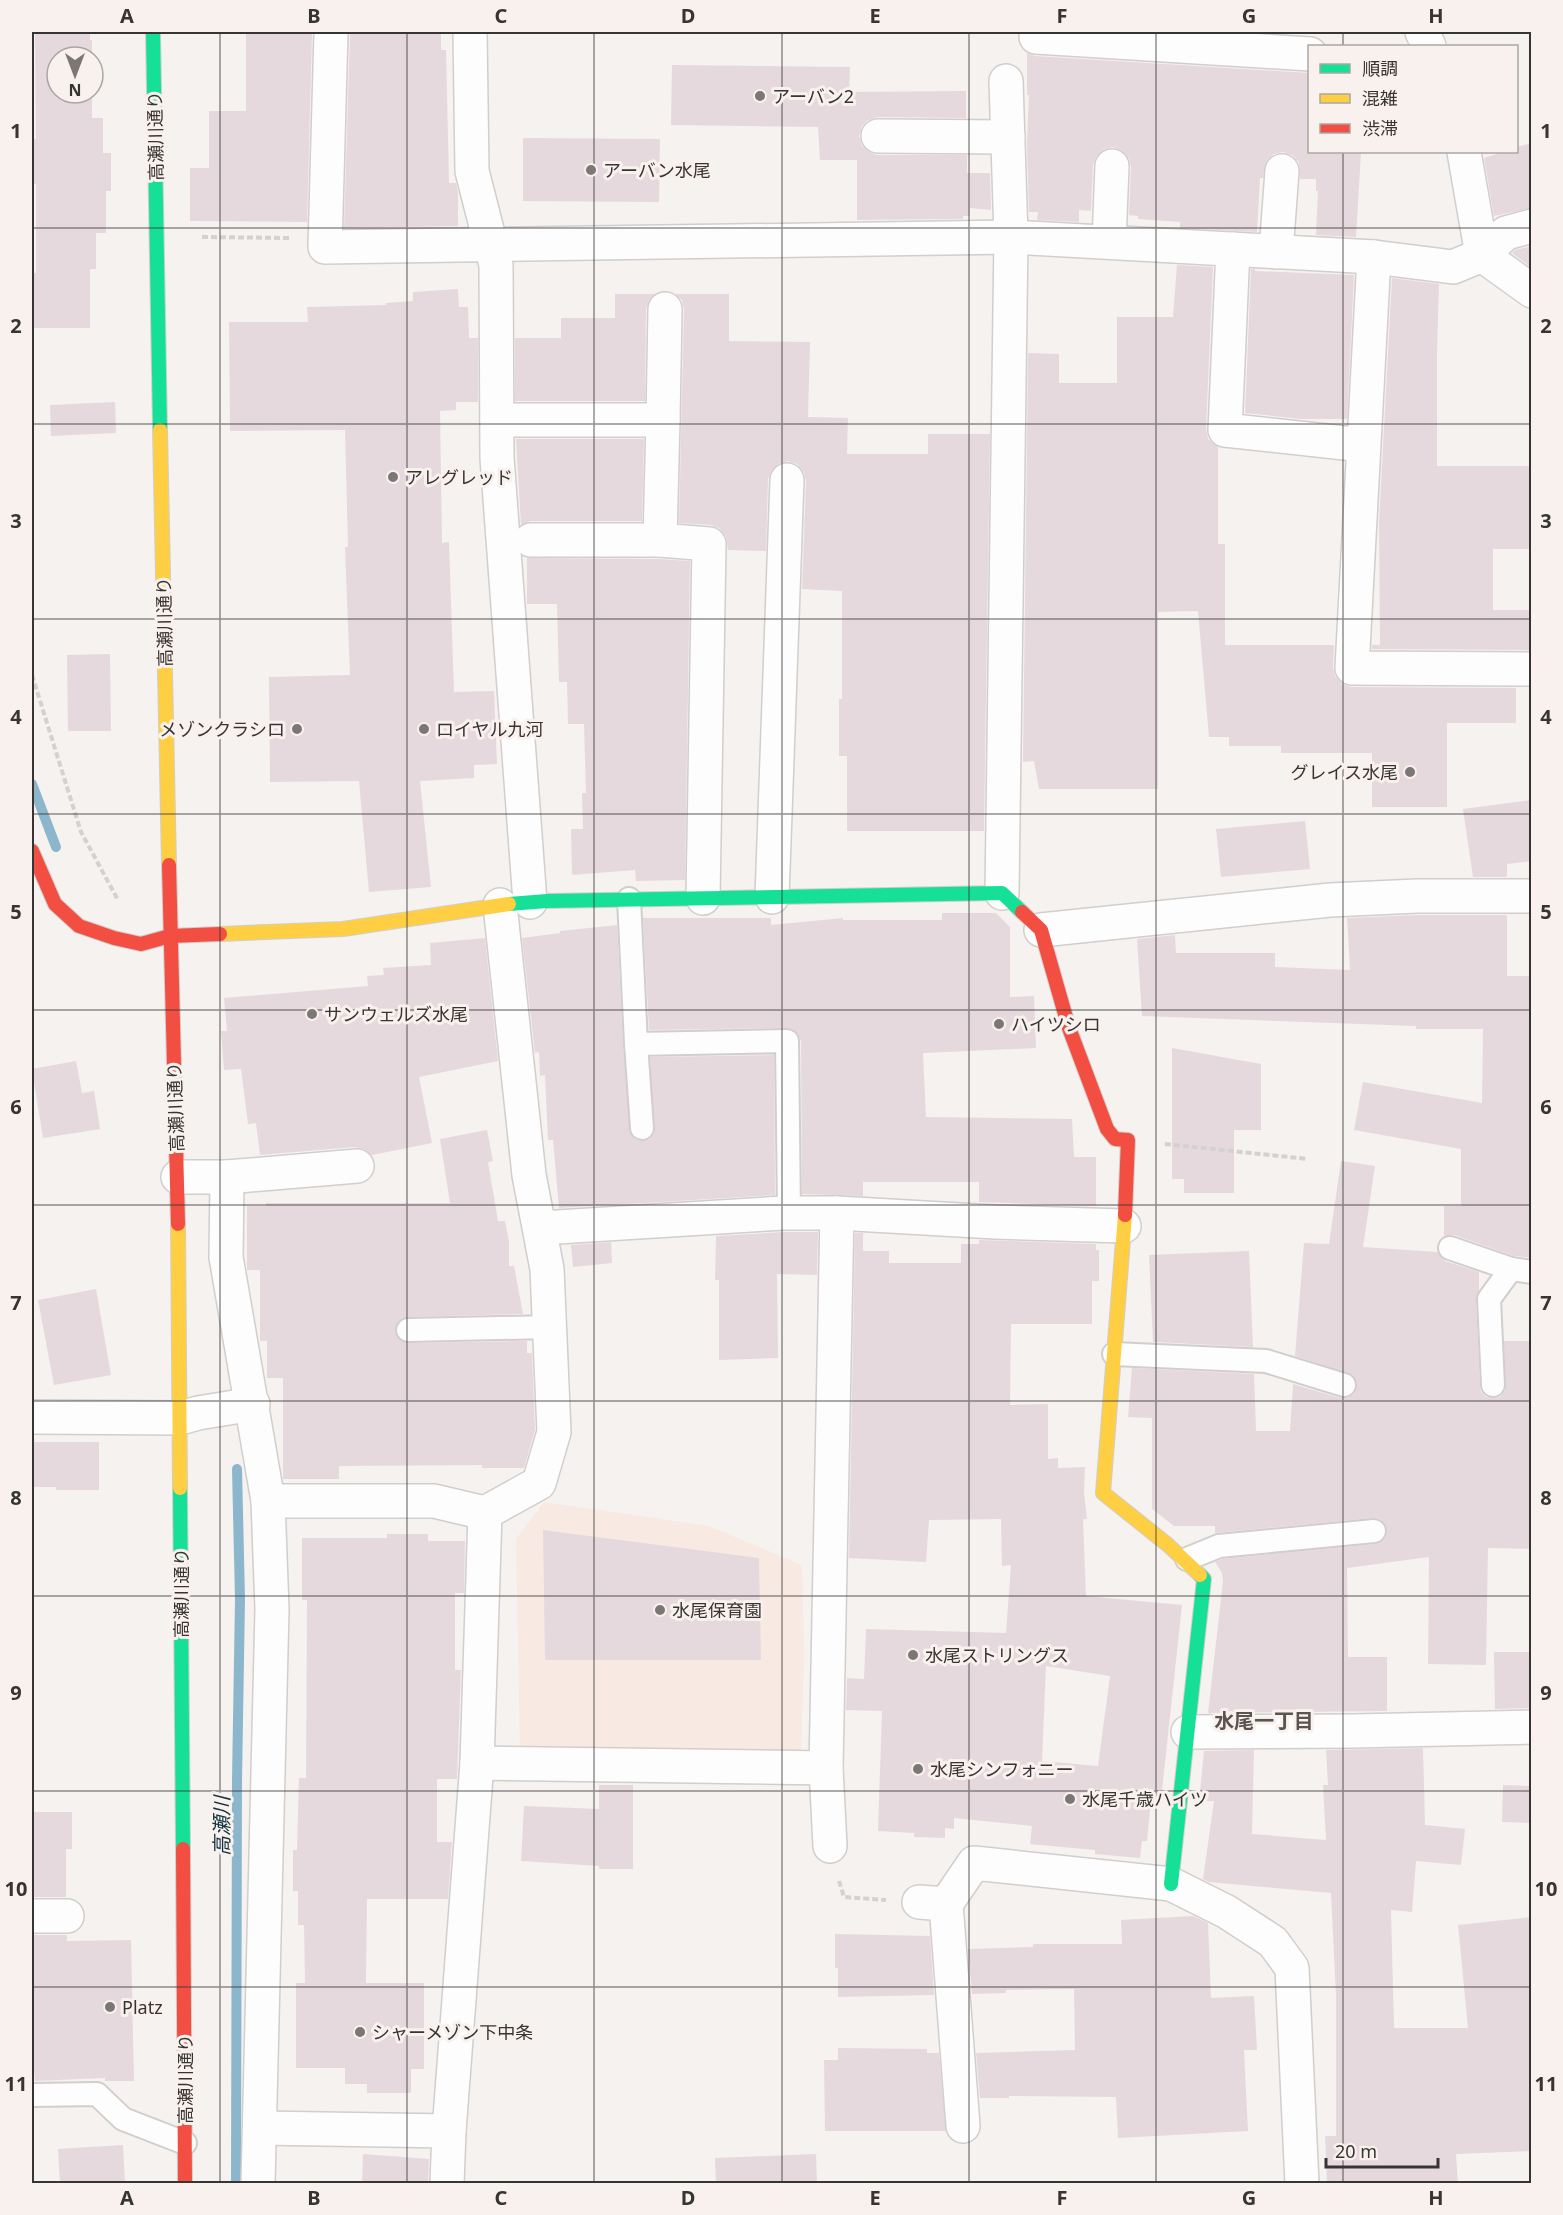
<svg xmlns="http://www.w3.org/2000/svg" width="1563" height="2215" font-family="'Noto Sans','Noto Sans JP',sans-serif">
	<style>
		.education { fill: #f8eae2 }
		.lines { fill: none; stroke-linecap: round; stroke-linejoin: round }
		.stream { stroke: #8cb6cc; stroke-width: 10 }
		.building { fill: #e6d9de; fill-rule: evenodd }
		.lane-casing { stroke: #d1cecc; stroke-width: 26 }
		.street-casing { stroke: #d1cecc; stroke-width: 36 }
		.fast-casing { stroke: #d1cecc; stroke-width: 16 }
		.slow-casing { stroke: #d1cecc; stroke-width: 16 }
		.jam-casing { stroke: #d1cecc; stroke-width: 16 }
		.path { stroke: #d3d2d1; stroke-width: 4; stroke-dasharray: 6 3; stroke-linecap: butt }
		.lane { stroke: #fefdfd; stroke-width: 22 }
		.street { stroke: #fefdfd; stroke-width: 33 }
		.fast { stroke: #16e098; stroke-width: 14 }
		.slow { stroke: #ffcf43; stroke-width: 14 }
		.jam { stroke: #f24e42; stroke-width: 14 }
		.grid { fill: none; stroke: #373533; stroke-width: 1.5; stroke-opacity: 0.55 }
		.poi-dot { fill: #7a7775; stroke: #f8f1ed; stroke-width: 2 }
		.labels { text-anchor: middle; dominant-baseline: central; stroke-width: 6; stroke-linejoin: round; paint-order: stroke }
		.poi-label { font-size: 18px; fill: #373533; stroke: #f8f1ed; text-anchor: start }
		.street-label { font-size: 18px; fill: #373533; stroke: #f8f1ed }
		.neighbourhood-label { font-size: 20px; font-weight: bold; fill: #5a5451; stroke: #f8f1ed }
		.water-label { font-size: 20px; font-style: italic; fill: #13313f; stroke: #f8f1ed }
		.neatline { fill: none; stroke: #373533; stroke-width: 2 }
		.grid-label { font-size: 20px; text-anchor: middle; font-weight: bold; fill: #373533 }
	</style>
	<rect width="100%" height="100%" fill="#f5f2f0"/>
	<polygon class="education" points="544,1502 709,1526 802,1565 804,1655 801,1755 520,1753 516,1539"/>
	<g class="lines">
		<g class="stream">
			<polyline points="32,784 56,847"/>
			<polyline points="236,2184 237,1780 240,1599 237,1469"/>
		</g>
	</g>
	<g class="building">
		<polygon points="35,32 90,32 90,40 92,40 92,57 57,57 57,93 92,93 92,118 103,118 103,153 111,153 111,191 106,191 106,233 96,233 96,269 90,269 90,328 32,328 32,273 36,273 36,184 32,184 32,139 36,139"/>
		<polygon points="246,32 306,32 306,34 312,34 307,222 190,221 190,168 209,168 209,111 246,111"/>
		<polygon points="397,32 441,32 441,50 446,50 449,183 456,183 458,193 458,226 344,228 350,34 397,34"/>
		<polygon points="1027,53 1035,56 1310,73 1310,152 1361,152 1356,237 1316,235 1318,191 1316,191 1316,179 1300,179 1299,162 1292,155 1283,152 1274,154 1267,160 1263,178 1260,178 1257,232 1180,228 1180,222 1138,219 1138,216 1129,215 1131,167 1129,158 1122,151 1113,147 1104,149 1096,157 1093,165 1091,211 1079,210 1079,222 1037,220 1038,212 1029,212 1027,143 1029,95 1027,95"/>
		<polygon points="672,65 850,67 849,92 966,91 966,118 878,117 868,120 862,126 859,136 862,146 869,152 877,155 967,155 967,173 990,173 991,210 970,208 970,216 963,216 963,219 857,220 857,160 820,160 818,127 671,125"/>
		<polygon points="523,138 660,139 659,202 523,201"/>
		<polygon points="1532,143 1532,208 1494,216 1484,158 1503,152 1516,152 1516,147"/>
		<polygon points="1532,246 1532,268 1512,253 1515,250"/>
		<polygon points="1177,265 1213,267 1206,429 1208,439 1218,447 1218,544 1225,544 1225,645 1334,645 1333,667 1335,676 1342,684 1351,687 1516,688 1516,723 1447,723 1447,807 1372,807 1372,753 1281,753 1281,746 1229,746 1229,737 1209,737 1198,611 1158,612 1158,789 1039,789 1034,761 1023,762 1028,353 1059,354 1059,383 1117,383 1117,317 1173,317"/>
		<polygon points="1251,269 1255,269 1255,271 1354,275 1347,419 1302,419 1245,413"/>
		<polygon points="1392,278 1439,284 1437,353 1437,466 1532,466 1532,549 1493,549 1493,610 1532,610 1532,650 1372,649 1372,645 1380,645 1379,522"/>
		<polygon points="458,289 459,307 468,307 469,338 478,338 478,402 456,402 456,410 440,411 442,543 449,542 454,692 494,691 497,764 474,765 474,778 420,781 431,887 369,892 359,781 270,782 269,677 350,675 345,547 348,547 345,430 230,431 229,322 308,322 307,307 386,305 386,303 413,301 413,292"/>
		<polygon points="615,294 655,294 649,300 646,309 645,401 515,401 515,338 561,338 561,318 615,318"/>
		<polygon points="675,294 729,294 729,341 810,342 808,417 848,418 847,454 928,454 928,434 990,434 984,831 847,831 847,756 839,756 839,699 842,699 842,591 802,589 806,481 804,472 797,464 788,461 778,464 771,471 768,479 766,551 728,550 726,536 719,528 711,525 679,523 684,309 682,300"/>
		<polygon points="115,402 116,433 51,436 50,405"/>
		<polygon points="516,439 644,439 642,521 531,521 521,525"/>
		<polygon points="527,558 659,559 690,561 685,880 636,881 635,870 572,875 571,829 583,829 582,793 586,793 584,724 568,724 567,682 559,682 557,604 527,604"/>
		<polygon points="110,654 111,731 68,731 67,655"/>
		<polygon points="1532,800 1532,861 1507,864 1507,877 1473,877 1463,809"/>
		<polygon points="1305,821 1310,869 1221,877 1216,829"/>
		<polygon points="942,913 996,913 1010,927 1010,997 1034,996 1036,1048 923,1053 926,1117 1072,1119 1074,1157 1096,1157 1096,1206 979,1202 979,1182 863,1182 863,1196 802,1194 801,1041 798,1034 793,1029 787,1028 649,1030 643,918 771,918 771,925 843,918 843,920 942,920"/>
		<polygon points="1417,915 1507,915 1507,976 1532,976 1532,1258 1514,1256 1454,1235 1444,1236 1444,1206 1461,1206 1461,1149 1354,1130 1363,1082 1482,1103 1483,1029 1416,1029 1416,1026 1142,1016 1137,939 1175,935 1176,953 1275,953 1275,967 1350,970 1347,918"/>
		<polygon points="617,925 623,1045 631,1135 636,1140 644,1141 650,1139 654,1133 650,1057 774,1055 775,1195 559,1208 553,1140 548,1140 545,1075 540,1076 539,1052 535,1053 522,938 560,933 560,931"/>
		<polygon points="485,938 498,1061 419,1077 432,1143 372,1155 364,1149 355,1147 260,1155 256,1123 248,1124 241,1069 224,1070 221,1031 227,1031 224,998 368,986 367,976 384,975 383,968 431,965 430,943"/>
		<polygon points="1172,1048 1261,1064 1261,1130 1234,1130 1234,1193 1184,1193 1184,1179 1172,1179"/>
		<polygon points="76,1061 82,1093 94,1091 100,1129 43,1138 32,1069"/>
		<polygon points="487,1130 493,1161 488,1162 498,1221 505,1221 509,1242 509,1266 514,1266 523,1314 408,1317 402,1318 397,1323 395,1331 401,1341 408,1343 527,1341 527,1353 532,1353 535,1430 524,1468 482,1468 482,1465 339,1466 339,1479 283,1479 283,1378 267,1378 267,1341 260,1341 260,1270 247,1270 247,1206 266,1206 266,1203 450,1203 440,1139"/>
		<polygon points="1341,1161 1375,1166 1363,1247 1437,1252 1445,1261 1479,1272 1479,1290 1476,1300 1480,1386 1481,1392 1486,1397 1493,1398 1500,1397 1505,1391 1504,1341 1529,1341 1532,1392 1532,1549 1488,1548 1486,1665 1428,1664 1429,1557 1347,1568 1348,1657 1387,1657 1387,1711 1208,1713 1223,1581 1222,1573 1215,1562 1222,1559 1375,1544 1381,1542 1386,1537 1387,1529 1380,1519 1373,1518 1215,1533 1215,1526 1174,1526 1152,1509 1152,1418 1128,1417 1132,1368 1254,1374 1256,1431 1290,1431 1293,1384 1340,1398 1348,1398 1354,1394 1357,1383 1353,1375 1295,1356 1304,1243 1329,1244"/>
		<polygon points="784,1232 818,1232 817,1275 777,1274 778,1358 719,1360 719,1280 715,1280 716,1236"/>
		<path d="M855,1233h8v18h26v12h72v-19h18v-4l117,4v6h3v31h-7v43h-81l-1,81 38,-1v55l10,-1v10l27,-1 -1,25 3,27h-4l3,77 96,9 -21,195 -10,-1 -4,42h-5l-2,17 -45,-4v-4l-65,-6 2,-18 -78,-8v11l-9,-1v10l-31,-1v-4l-36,-2 4,-120 -36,-1 1,-32 17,1 2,-50 140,4 5,-68 -9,1 -1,-47 -72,1 -3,42 -77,-4zM1046,1666l64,10 -12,90 -56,-5z"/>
		<polygon points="611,1242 612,1263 573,1267 571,1245"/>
		<polygon points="1249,1251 1253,1347 1153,1342 1149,1255"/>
		<polygon points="96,1289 111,1375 54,1385 38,1300"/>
		<polygon points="32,1442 99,1442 99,1490 56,1490 56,1487 32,1487"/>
		<polygon points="543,1530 759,1558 761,1660 545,1660"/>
		<polygon points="387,1534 428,1534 428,1541 465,1541 464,1593 455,1593 455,1670 461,1670 457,1779 437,1779 437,1842 452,1842 448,1899 367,1899 366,1983 424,1983 424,2069 411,2069 411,2093 367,2093 367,2084 345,2084 345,2068 296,2068 296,1983 305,1983 304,1925 298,1925 298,1891 293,1891 293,1850 297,1850 299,1778 306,1778 307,1600 302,1600 302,1538 387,1538"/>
		<polygon points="1494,1652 1532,1652 1532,1708 1495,1709"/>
		<polygon points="1423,1748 1425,1825 1465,1829 1461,1865 1416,1861 1412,1912 1391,1910 1394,2028 1468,2028 1458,1925 1532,1917 1532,2151 1456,2154 1458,2184 1327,2184 1325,2136 1336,2136 1336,1995 1331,1893 1209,1882 1203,1879 1214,1801 1199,1801 1204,1751 1254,1750 1252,1834 1326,1840 1323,1785 1328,1785 1326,1750"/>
		<polygon points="599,1785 633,1785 633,1869 599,1869 599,1866 521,1861 524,1806 599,1809"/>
		<polygon points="1503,1785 1532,1786 1532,1823 1502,1822"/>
		<polygon points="32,1812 72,1812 72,1849 66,1849 66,1897 32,1897"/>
		<polygon points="1193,1916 1208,1923 1211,1998 1254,1996 1257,2050 1244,2050 1248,2131 1118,2138 1116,2097 1009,2096 1009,2098 980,2098 976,2053 1075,2050 1074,1989 1006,1990 1006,1993 972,1994 968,1949 1033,1947 1033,1944 1122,1944 1121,1920"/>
		<polygon points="835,1934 930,1936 934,1995 838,1997 838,1968 835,1968"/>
		<polygon points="32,1935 67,1935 67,1941 131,1940 134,2081 105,2081 105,2078 35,2081 32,2047"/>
		<polygon points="838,2048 927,2049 927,2053 939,2053 946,2131 825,2131 824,2060 838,2060"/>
		<polygon points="123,2145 125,2184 60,2184 58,2149"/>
		<polygon points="363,2154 429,2159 428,2184 362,2184"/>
		<polygon points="816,2154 817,2184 716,2184 715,2158"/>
	</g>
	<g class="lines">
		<g class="lane-casing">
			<g id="lane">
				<polyline points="629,899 636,1044 787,1041 789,1213"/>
				<polyline points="636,1044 642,1128"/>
				<polyline points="1450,1248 1511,1269 1532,1272"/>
				<polyline points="408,1330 550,1327"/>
				<polyline points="1114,1354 1266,1361 1344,1385"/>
				<polyline points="1493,1385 1489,1299 1511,1269"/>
				<polyline points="1187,1559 1219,1546 1374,1531"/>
				<polyline points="32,2095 97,2094 123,2119 185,2143"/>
			</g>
		</g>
		<g class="street-casing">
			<g id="street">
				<polyline points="331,32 325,247 1011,237 1374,257 1453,267 1482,255 1506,233 1532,226"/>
				<polyline points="470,32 472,171 496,265 497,458 530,902"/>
				<polyline points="1422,32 1429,46"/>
				<polyline points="1036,37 1310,54"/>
				<polyline points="878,136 1008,137"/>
				<polyline points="1464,152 1482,255 1532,291"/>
				<polyline points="1109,242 1112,166"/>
				<polyline points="1233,249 1225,430 1363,445"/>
				<polyline points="1276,252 1282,171"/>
				<polyline points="1374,257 1352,668 1532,669"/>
				<polyline points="497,420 663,420 660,540 709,544 703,898"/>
				<polyline points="663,420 665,309"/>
				<polyline points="531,540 660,540"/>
				<polyline points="1002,893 1011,237 1006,81"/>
				<polyline points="772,897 787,480"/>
				<polyline points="1041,930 1330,900 1417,896 1532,896"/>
				<polyline points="178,1177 227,1177 357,1166"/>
				<polyline points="227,1177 226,1257 268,1501 272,1609 258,2184"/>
				<polyline points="541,1228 783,1213 837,1213 995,1222 1124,1226"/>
				<polyline points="32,1417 180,1418 198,1413 253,1404"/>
				<polyline points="268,1501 434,1501 485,1513"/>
				<polyline points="1188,1732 1353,1731 1532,1727"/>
				<polyline points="477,1763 826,1768"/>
				<polyline points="830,1846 826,1768 837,1213"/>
				<polyline points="919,1902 946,1904 974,1863 1171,1884 1227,1912 1273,1942 1292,1968 1302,2184"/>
				<polyline points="946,1904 963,2126"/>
				<polyline points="32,1916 67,1916"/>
				<polyline points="260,2128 449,2131"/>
				<polyline points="447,2184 449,2131 477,1763 485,1513 539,1483 554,1432 547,1269 529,1175 500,905"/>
			</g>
		</g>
		<g class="fast-casing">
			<g id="fast">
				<polyline points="153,32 160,430"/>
				<polyline points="509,904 547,901 1002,893 1022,912"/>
				<polyline points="180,1488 183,1849"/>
				<polyline points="1171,1884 1204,1579 1200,1575"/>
			</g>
		</g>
		<g class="slow-casing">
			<g id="slow">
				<polyline points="160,430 169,865"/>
				<polyline points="220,934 343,929 509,904"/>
				<polyline points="1125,1215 1103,1493 1168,1545 1200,1575"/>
				<polyline points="178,1224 180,1488"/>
			</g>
		</g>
		<g class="jam-casing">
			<g id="jam">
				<polyline points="32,851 55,904 79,926 114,938 141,944 170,936 220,934"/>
				<polyline points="169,865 178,1224"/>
				<polyline points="1022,912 1041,930 1069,1028 1107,1129 1115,1139 1128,1140 1125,1215"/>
				<polyline points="183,1849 185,2184"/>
			</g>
		</g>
		<g class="path">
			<polyline points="202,237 291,238"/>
			<polyline points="32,675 81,832 118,900"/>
			<polyline points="1165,1144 1308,1159"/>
			<polyline points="839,1881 844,1897 886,1900"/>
		</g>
		<use href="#lane" class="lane"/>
		<use href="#street" class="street"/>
		<use href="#fast" class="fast"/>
		<use href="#slow" class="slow"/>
		<use href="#jam" class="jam"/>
	</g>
	<path class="grid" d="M220,32v2152M407,32v2152M594,32v2152M782,32v2152M969,32v2152M1156,32v2152M1343,32v14M1343,152v2032M32,228h1500M32,424h1500M32,619h1500M32,814h1500M32,1010h1500M32,1205h1500M32,1401h1500M32,1596h1500M32,1791h1500M32,1987h1500"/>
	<g class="poi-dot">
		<circle cx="760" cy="96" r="6"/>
		<circle cx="591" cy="170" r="6"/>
		<circle cx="393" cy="477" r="6"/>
		<circle cx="297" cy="729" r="6"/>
		<circle cx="424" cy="729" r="6"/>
		<circle cx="1410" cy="772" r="6"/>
		<circle cx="312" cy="1014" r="6"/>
		<circle cx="999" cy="1024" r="6"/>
		<circle cx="660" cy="1610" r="6"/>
		<circle cx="913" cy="1655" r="6"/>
		<circle cx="918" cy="1769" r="6"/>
		<circle cx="1070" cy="1799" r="6"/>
		<circle cx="110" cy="2007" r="6"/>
		<circle cx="360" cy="2032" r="6"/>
	</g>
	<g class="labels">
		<g class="poi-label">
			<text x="772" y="96">アーバン2</text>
			<text x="603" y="170">アーバン水尾</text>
			<text x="405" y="477">アレグレッド</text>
			<text x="285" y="729" text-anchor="end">メゾンクラシロ</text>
			<text x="436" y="729">ロイヤル九河</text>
			<text x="1398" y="772" text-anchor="end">グレイス水尾</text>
			<text x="324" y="1014">サンウェルズ水尾</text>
			<text x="1011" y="1024">ハイツシロ</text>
			<text x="672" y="1610">水尾保育園</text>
			<text x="925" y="1655">水尾ストリングス</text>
			<text x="930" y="1769">水尾シンフォニー</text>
			<text x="1082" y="1799">水尾千歳ハイツ</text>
			<text x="122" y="2007">Platz</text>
			<text x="372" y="2032">シャーメゾン下中条</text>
		</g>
		<g class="street-label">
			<text transform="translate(155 136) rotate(-91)">高瀬川通り</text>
			<text transform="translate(164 622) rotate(-91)">高瀬川通り</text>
			<text transform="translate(175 1107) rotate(-92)">高瀬川通り</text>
			<text transform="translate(181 1593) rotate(-90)">高瀬川通り</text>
			<text transform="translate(185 2079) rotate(-90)">高瀬川通り</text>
		</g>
		<g class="neighbourhood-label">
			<text x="1264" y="1720">水尾一丁目</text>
		</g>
		<g class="water-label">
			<text transform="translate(221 1826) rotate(-90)">高瀬川</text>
		</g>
	</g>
	<rect width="1563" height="2215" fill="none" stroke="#f8f1ed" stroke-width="66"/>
	<rect x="1308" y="45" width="210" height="108" fill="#f8f1ed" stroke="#aba6a3" stroke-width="1.5"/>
	<rect x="1320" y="64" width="30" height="9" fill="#16e098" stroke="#aba6a3" stroke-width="1.5"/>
	<text x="1362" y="75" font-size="18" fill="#373533">順調</text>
	<rect x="1320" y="94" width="30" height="9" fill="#ffcf43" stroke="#aba6a3" stroke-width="1.5"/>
	<text x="1362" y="105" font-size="18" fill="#373533">混雑</text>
	<rect x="1320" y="124" width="30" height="9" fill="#f24e42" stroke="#aba6a3" stroke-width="1.5"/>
	<text x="1362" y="135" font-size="18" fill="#373533">渋滞</text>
	<g transform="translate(75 75) rotate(180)"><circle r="28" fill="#f8f1ed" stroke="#aba6a3" stroke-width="1.5"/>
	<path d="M0-4.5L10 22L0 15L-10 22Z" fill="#7a7775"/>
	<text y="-9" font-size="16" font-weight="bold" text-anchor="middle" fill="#373533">N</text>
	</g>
	<path d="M1326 2158v9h112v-9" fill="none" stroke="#373533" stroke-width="3"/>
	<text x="1335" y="2158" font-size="18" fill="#373533" stroke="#f8f1ed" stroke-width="4.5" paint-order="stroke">20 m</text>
	<rect x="33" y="33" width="1497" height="2149" class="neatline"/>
	<g class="grid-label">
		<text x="127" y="23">A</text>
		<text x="314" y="23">B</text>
		<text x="501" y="23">C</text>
		<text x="688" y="23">D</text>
		<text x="875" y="23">E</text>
		<text x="1062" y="23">F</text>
		<text x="1249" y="23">G</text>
		<text x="1436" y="23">H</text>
		<text x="16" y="138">1</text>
		<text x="1546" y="138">1</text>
		<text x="16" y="333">2</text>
		<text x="1546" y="333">2</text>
		<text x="16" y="528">3</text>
		<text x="1546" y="528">3</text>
		<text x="16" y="724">4</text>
		<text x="1546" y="724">4</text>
		<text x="16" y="919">5</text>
		<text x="1546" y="919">5</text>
		<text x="16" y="1114">6</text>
		<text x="1546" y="1114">6</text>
		<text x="16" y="1310">7</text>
		<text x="1546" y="1310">7</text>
		<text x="16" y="1505">8</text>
		<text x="1546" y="1505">8</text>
		<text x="16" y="1700">9</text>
		<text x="1546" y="1700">9</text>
		<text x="16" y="1896">10</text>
		<text x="1546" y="1896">10</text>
		<text x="16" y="2091">11</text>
		<text x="1546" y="2091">11</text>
		<text x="127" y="2205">A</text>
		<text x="314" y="2205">B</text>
		<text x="501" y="2205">C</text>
		<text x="688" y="2205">D</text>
		<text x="875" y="2205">E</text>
		<text x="1062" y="2205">F</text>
		<text x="1249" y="2205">G</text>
		<text x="1436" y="2205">H</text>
	</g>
</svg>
